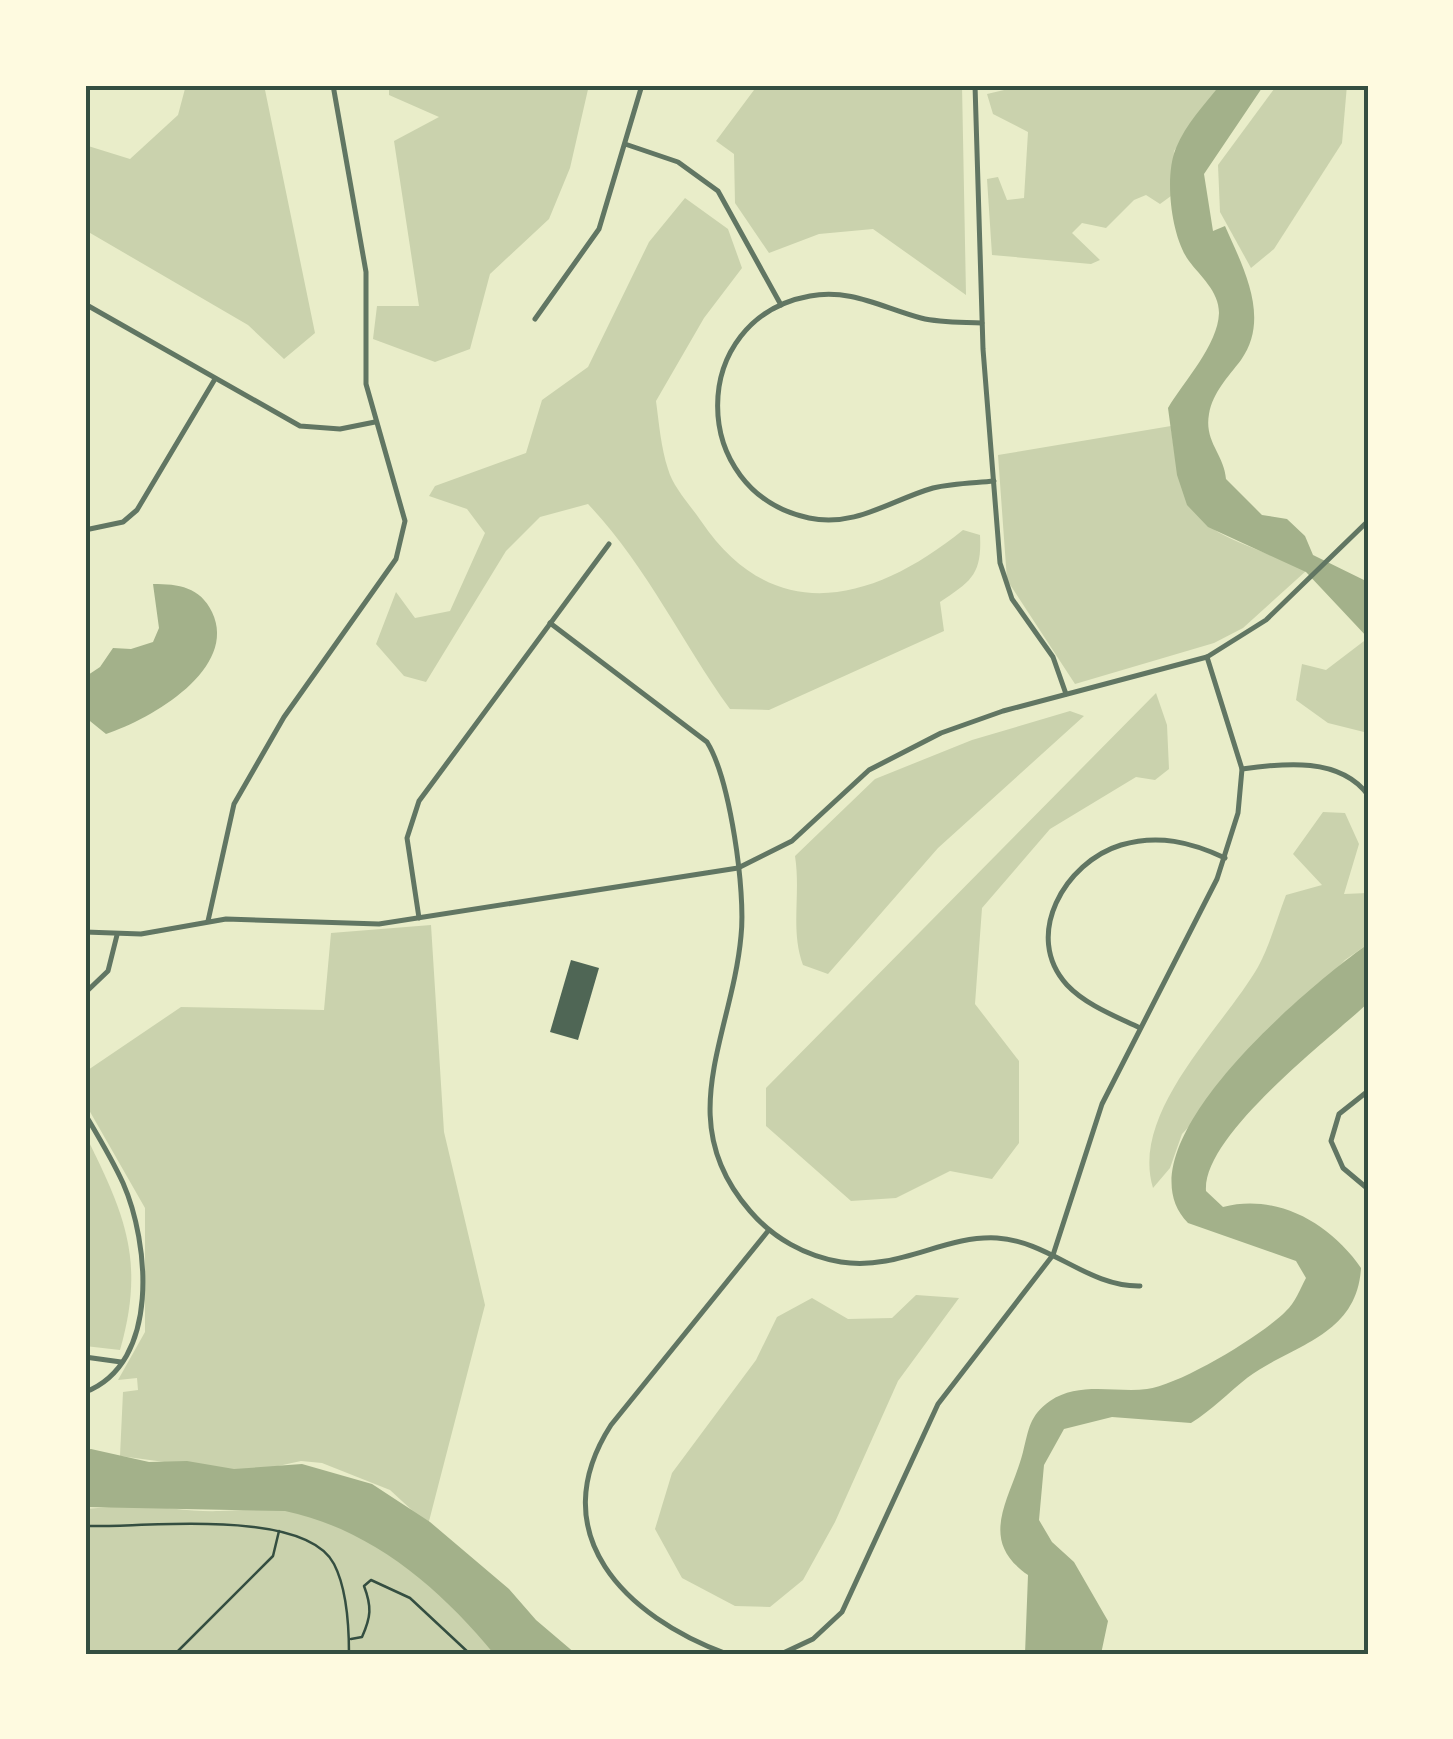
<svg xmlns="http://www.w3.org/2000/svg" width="1453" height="1739" font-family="Raleway,sans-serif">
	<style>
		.green { fill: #cad2ad }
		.water { fill: #a3b18a }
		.building { fill: #4f6655 }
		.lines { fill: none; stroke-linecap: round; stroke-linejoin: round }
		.path { stroke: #344e41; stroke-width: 2.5 }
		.minor { stroke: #617663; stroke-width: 5 }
		.neatline { fill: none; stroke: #344e41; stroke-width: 4 }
	</style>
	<rect width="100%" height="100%" fill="#e9edc9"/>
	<g class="green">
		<polygon points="186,85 264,85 315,333 284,359 248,325 85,230 85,145 130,159 178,115"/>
		<polygon points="389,85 589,85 570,168 549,219 490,274 470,349 435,362 373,339 377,306 419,306 394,141 439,117 389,95"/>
		<polygon points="753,85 962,85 966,295 873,229 819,234 769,253 735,203 734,154 716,141 754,90"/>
		<polygon points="1026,85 1052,90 1058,85 1220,85 1174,151 1171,196 1160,204 1146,195 1134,200 1106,228 1082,223 1072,233 1100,260 1091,264 992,255 987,179 998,177 1007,200 1024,198 1028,132 993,114 987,94"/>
		<polygon points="1277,85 1347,85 1342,143 1274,249 1251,268 1220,212 1218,165"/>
		<path d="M685,198l43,31 14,39 -38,50 -48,83c3,22 5,47 12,68 5,18 22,36 33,52 73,108 173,81 262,9l17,5c2,39 -8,46 -40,67l4,29 -175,79 -39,-1c-49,-68 -84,-144 -142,-205l-48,13 -34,34 -80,131 -22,-6 -28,-32 20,-52 19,26 35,-7 35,-78 -18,-24 -38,-13 6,-10 91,-33 16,-53 46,-33 61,-125z"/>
		<path d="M1171,426c13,116 41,100 135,145l-63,57 -29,15 -139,41 -68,-104 -9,-125z"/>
		<polygon points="1368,638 1368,733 1328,723 1296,700 1302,664 1326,670"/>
		<polygon points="1156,693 1167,725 1169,769 1155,780 1136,777 1050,829 982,908 975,1004 1019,1061 1019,1143 992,1179 950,1171 896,1198 851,1201 766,1126 766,1088"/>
		<path d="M1070,711l14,5 -146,132 -110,126 -25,-9c-13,-35 -2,-71 -8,-109l80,-77 97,-39z"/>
		<path d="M1323,812l22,1 14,31 -15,50 24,-1v51l-23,16 -163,174 -12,34 -17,20c-23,-76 69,-159 105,-221 12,-22 19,-49 28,-72l36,-10 -29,-31z"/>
		<polygon points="431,925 444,1132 485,1305 428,1525 390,1490 322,1463 301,1461 246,1473 120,1456 123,1392 138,1390 137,1378 118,1380 145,1332 145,1208 85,1103 85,1072 181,1007 324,1010 331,933"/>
		<path d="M85,1134c39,79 61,126 35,216l-35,-4z"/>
		<polygon points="916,1295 959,1298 898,1381 835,1522 803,1580 770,1607 735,1606 682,1578 655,1529 672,1473 756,1360 777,1317 812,1298 848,1319 892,1318"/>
		<path d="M136,1505c28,2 56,7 84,6 28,-1 56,-4 84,2 69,14 153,88 196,141h-415v-145z"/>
	</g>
	<g class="water">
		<path d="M1220,85h44l-60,89 9,57 12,-5c18,41 46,92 16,134 -13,17 -28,32 -32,54 -5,28 15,40 17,65l36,36 25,4 18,17 8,19 55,27v56l-62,-66 -98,-45 -21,-22 -10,-30 -9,-67c16,-27 50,-63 51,-95 0,-22 -19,-37 -30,-52 -18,-24 -25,-85 -13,-113 10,-24 28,-43 44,-63z"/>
		<path d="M153,584c26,0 47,3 59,28 27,56 -60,107 -106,122l-21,-17v-40l15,-10 13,-19 18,1 22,-7 6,-14z"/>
		<path d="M1368,944v59c-41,38 -166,133 -162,188l17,16c54,-14 107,16 138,61 -4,69 -70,77 -114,110 -19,15 -35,32 -56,45l-79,-6 -48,12 -20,36 -5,55 13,22 22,20 34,59 -7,33h-76l3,-79c-52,-36 -17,-76 -5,-123 6,-23 6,-36 27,-51 29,-20 66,-8 97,-12 33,-4 116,-54 139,-78 9,-8 14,-22 20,-33l-10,-17 -108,-38c-74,-76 122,-238 180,-279z"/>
		<path d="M91,1449l58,13 38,-1 47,8 68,-5 70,20 58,38 79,67 27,31 40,34h-82c-54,-66 -123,-125 -209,-143l-200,-4v-57z"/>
	</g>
	<polygon class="building" points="571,960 599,968 578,1040 550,1032"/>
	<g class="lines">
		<g class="path">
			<path d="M85,1526c57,2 219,-19 249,38 13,25 15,62 15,90"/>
			<path d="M351,1639l11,-2c9,-20 10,-30 2,-51l7,-6 39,18 60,56"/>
			<polyline points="175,1654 273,1556 279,1531"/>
		</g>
		<g class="minor">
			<polyline points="975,85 983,349 1000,563 1012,599 1053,657 1066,694"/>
			<polyline points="625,144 678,162 718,191 781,305"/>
			<polyline points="85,304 300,426 340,429 375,422"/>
			<polyline points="535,319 599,229 642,85"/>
			<path d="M982,323c-21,-1 -41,0 -61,-5 -38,-10 -71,-30 -111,-22 -123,22 -123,196 -1,222 46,10 82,-18 124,-30 20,-5 41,-5 61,-7"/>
			<polyline points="85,530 123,522 137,510 215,379"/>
			<path d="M550,623l157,119c23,37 39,150 34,194 -9,100 -70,185 9,275 23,27 55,45 91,51 58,9 103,-27 156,-24 52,3 91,49 143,48"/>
			<path d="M1242,769c42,-6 98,-12 126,26"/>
			<polyline points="419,918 407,838 419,801 609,544"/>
			<polyline points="208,921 234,804 284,717 396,559 405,521 366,384 366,272 333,85"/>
			<polyline points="85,932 141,934 226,919 379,924 738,868 792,841 869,770 941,733 1003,711 1207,657 1266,620 1368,521"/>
			<polyline points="85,993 108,971 117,935"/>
			<path d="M1140,1028c-25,-12 -54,-23 -73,-43 -45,-49 -2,-123 54,-140 37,-11 70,-3 104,13"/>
			<polyline points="1368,1091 1339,1114 1331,1141 1343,1168 1368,1189"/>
			<path d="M85,1114c13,22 27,45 38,69 26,59 38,180 -38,209"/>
			<polyline points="85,1357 121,1362"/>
			<path d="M727,1654c-101,-37 -186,-120 -116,-229l157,-194"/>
			<polyline points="781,1654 813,1639 842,1612 938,1404 1053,1255 1102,1104 1217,879 1238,813 1242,769 1207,657"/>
		</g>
	</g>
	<rect width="1453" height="1739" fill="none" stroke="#fefae0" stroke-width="175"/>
	<rect x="88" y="88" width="1278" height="1564" class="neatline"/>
</svg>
